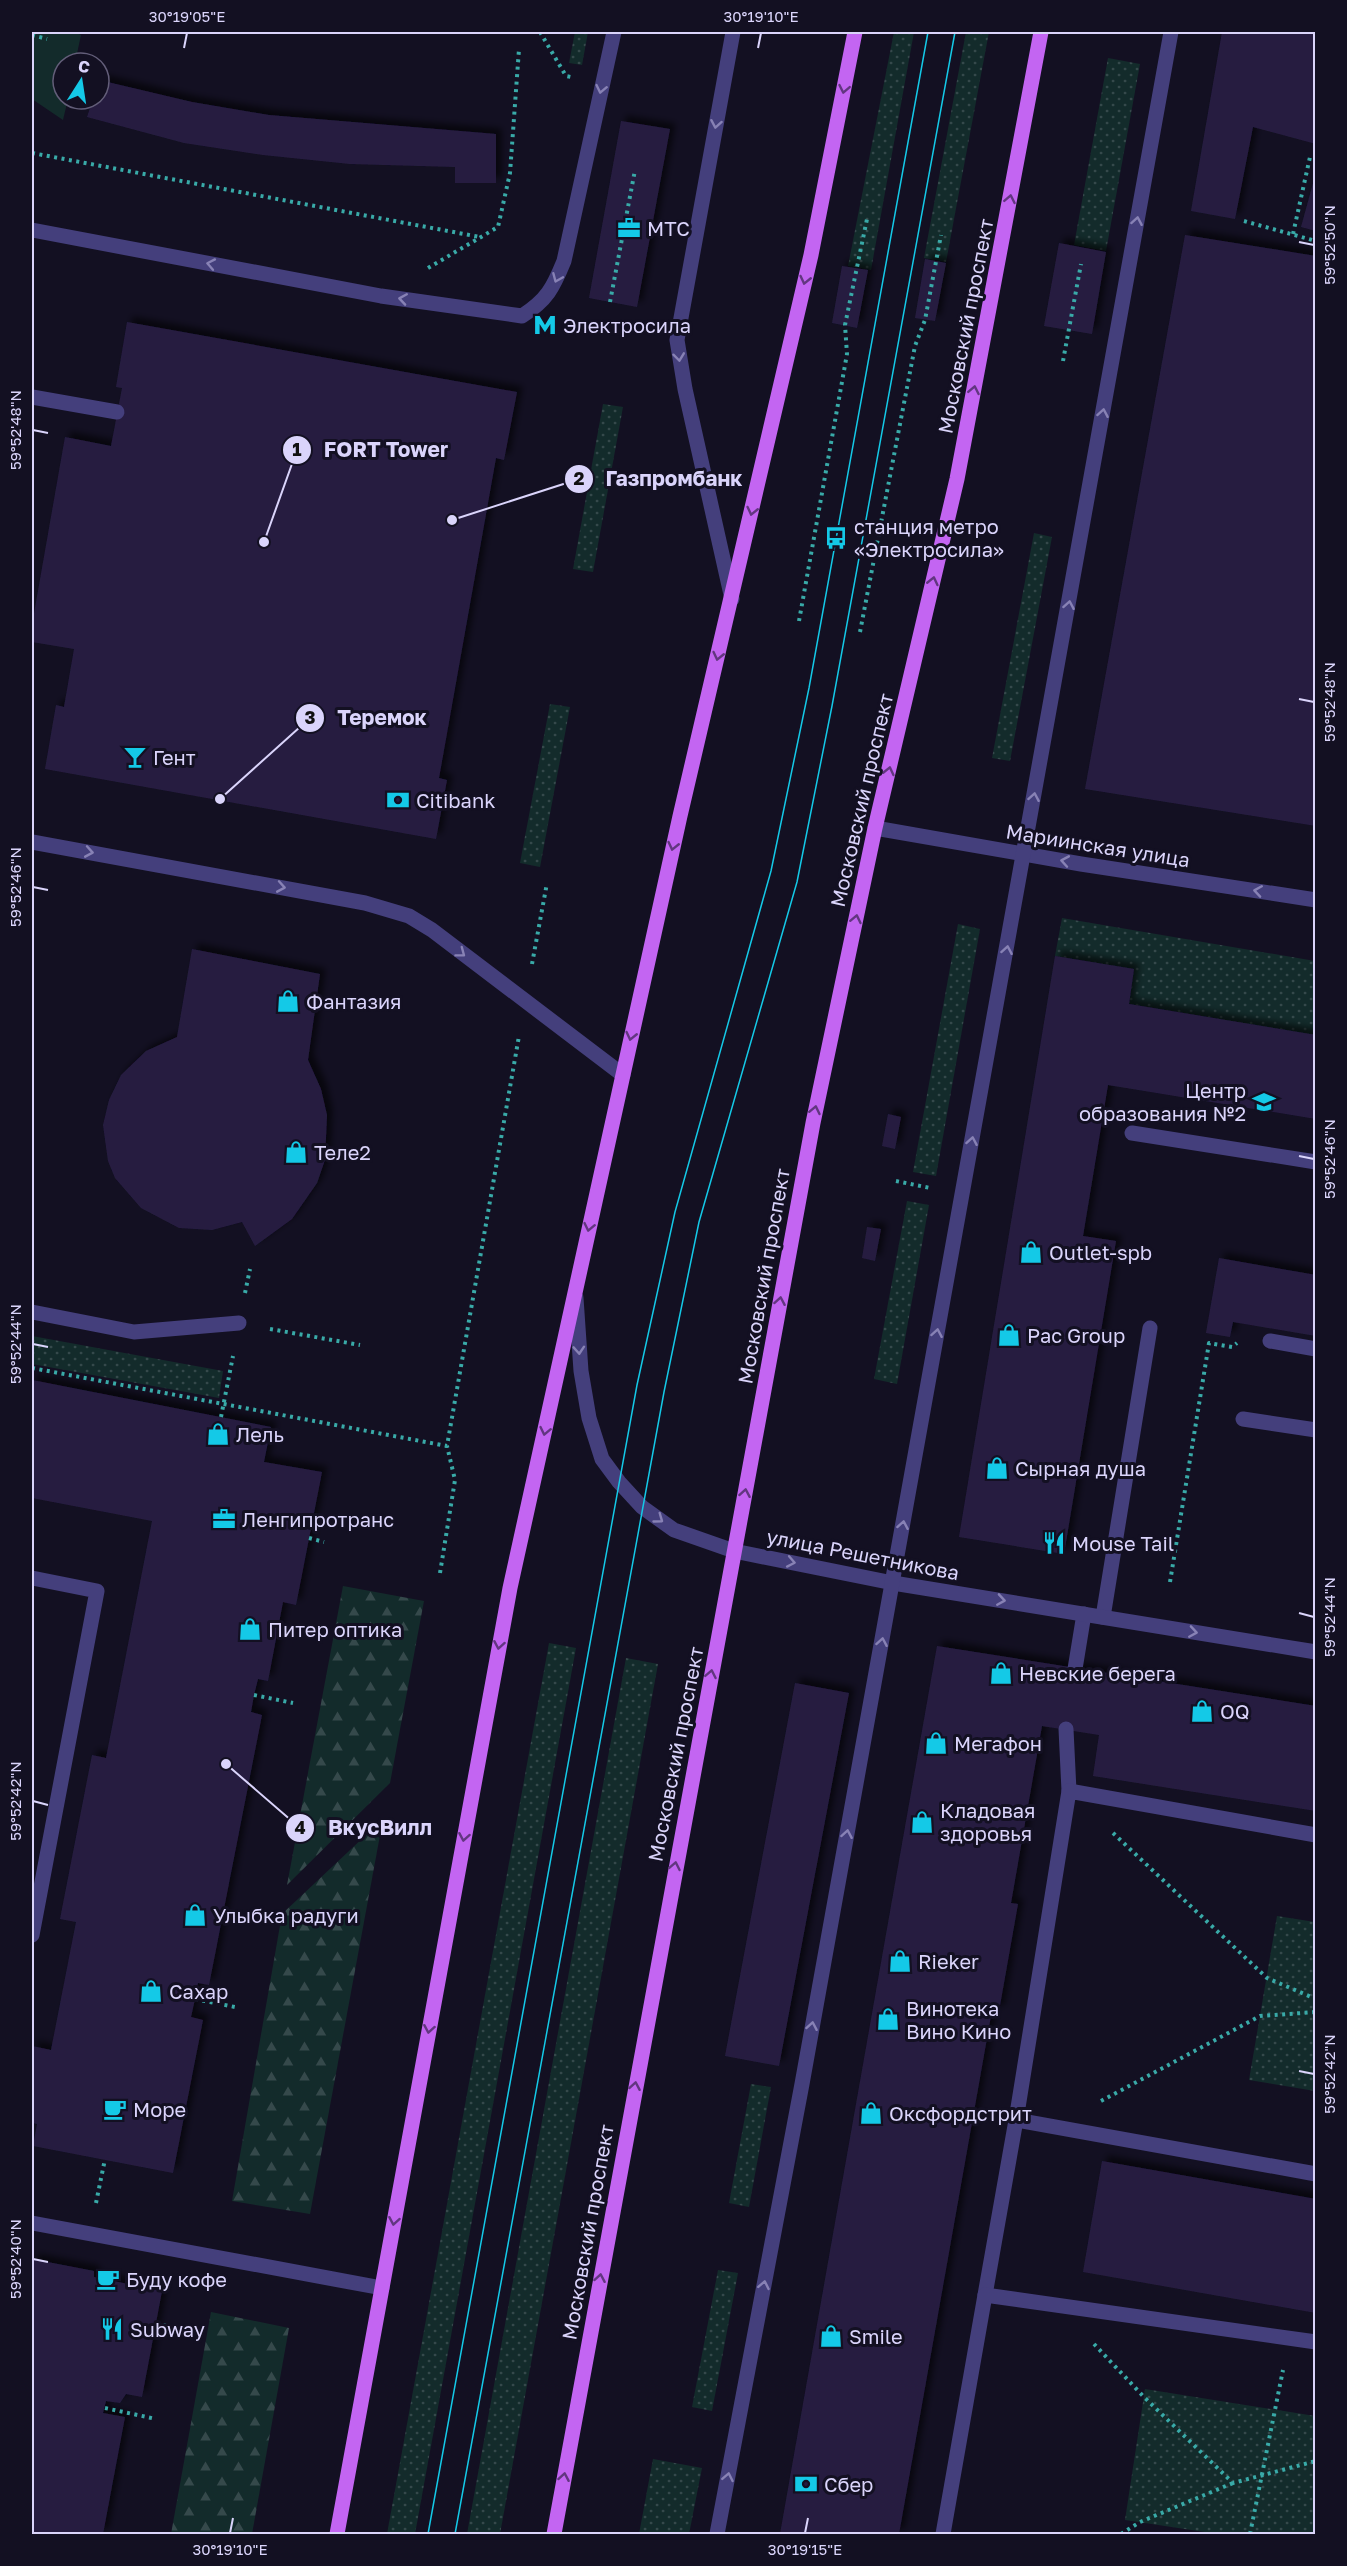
<svg xmlns="http://www.w3.org/2000/svg" width="1347" height="2566" font-family="'Golos Text',sans-serif">
	<style>
		.grass { fill: url(#grass-dots) }
		.forest { fill: url(#forest-firs) }
		.garden { fill: #132b2b }
		.building { fill: #261d41; filter: url(#shadow) }
		.lines { fill: none; stroke-linecap: round; stroke-linejoin: round }
		.path { stroke: #39aaa8; stroke-width: 4; stroke-dasharray: 3 4.5; stroke-linecap: butt }
		.service { stroke: #443f7c; stroke-width: 15 }
		.minor { stroke: #443f7c; stroke-width: 15 }
		.primary { stroke: #c365f2; stroke-width: 15 }
		.tram { stroke: #14c9e7; stroke-width: 1.5 }
		.oneway { stroke: #8882b5 }
		.oneway2 { stroke: #623680 }
		.ticks { fill: none; stroke: #dad4fb; stroke-width: 2 }
		.labels { text-anchor: middle; dominant-baseline: central; stroke-width: 6; stroke-linejoin: round; paint-order: stroke }
		.poi-label { font-size: 20px; fill: #dad4fb; stroke: #131022; text-anchor: start }
		.street-label { font-size: 20px; fill: #dad4fb; stroke: #131022 }
		.leader { fill: none; stroke: #dad4fb; stroke-width: 2 }
		.callout-dot { fill: #dad4fb; stroke: #131022; stroke-width: 2 }
		.mark-label { font-size: 18px; text-anchor: middle; font-weight: bold; fill: #111 }
		.callout-label { font-size: 21px; text-anchor: middle; font-weight: bold; fill: #dad4fb; stroke: #131022; stroke-width: 6; stroke-linejoin: round; paint-order: stroke }
		.neatline { fill: none; stroke: #dad4fb; stroke-width: 2 }
		.ticks-label { font-size: 15px; text-anchor: middle; fill: #dad4fb }
	</style>
	<defs>
		<pattern id="grass-dots" width="8" height="8" patternUnits="userSpaceOnUse" patternTransform="scale(1.5)"><rect width="8" height="8" fill="#132b2b"/><path d="M2 2h.1M6 6h.1" fill="none" stroke="#35494b" stroke-width="1.8" stroke-linecap="round"/></pattern>
		<pattern id="forest-firs" width="22" height="20" patternUnits="userSpaceOnUse" patternTransform="scale(1.5)"><rect width="22" height="20" fill="#132b2b"/><path d="M5 1l3.5 6h-7zM16 11l3.5 6h-7z" fill="#35494b"/></pattern>
		<filter id="shadow"><feDropShadow dx="5.5" dy="-5.5" stdDeviation="3" flood-color="#0009"/></filter>
	</defs>
	<rect width="100%" height="100%" fill="#131022"/>
	<g class="grass">
		<polygon points="575,32 588,32 582,65 569,63"/>
		<polygon points="894,32 914,32 871,270 848,266"/>
		<polygon points="966,32 989,32 946,262 924,258"/>
		<polygon points="1108,58 1140,64 1106,251 1074,245"/>
		<polygon points="603,404 623,407 593,572 573,569"/>
		<polygon points="1034,533 1052,537 1010,761 992,758"/>
		<polygon points="550,704 570,707 540,867 520,863"/>
		<polygon points="1062,918 1315,961 1315,1035 1129,1004 1134,969 1055,956"/>
		<polygon points="958,924 980,929 936,1176 913,1172"/>
		<polygon points="907,1201 929,1205 897,1384 874,1379"/>
		<polygon points="32,1336 223,1371 219,1398 32,1364"/>
		<polygon points="549,1643 576,1648 415,2534 387,2534"/>
		<polygon points="626,1658 658,1664 500,2534 467,2534"/>
		<polygon points="1277,1916 1315,1922 1315,2091 1249,2080"/>
		<polygon points="751,2084 771,2087 749,2207 729,2203"/>
		<polygon points="718,2270 738,2273 712,2411 692,2407"/>
		<polygon points="1145,2389 1315,2416 1315,2534 1218,2534 1125,2520"/>
		<polygon points="653,2459 702,2468 689,2534 639,2534"/>
	</g>
	<g class="forest">
		<polygon points="343,1586 424,1601 390,1783 287,1885"/>
		<polygon points="383,1819 310,2214 232,2201 282,1914"/>
		<polygon points="211,2312 289,2328 252,2534 171,2534"/>
	</g>
	<polygon class="garden" points="32,32 75,32 81,35 75,63 63,63 63,99 68,99 63,120 32,99"/>
	<g class="building">
		<polygon points="1222,32 1316,32 1316,144 1253,127 1235,219 1191,211"/>
		<polygon points="99,80 192,102 269,115 496,134 496,183 455,183 455,167 350,164 263,155 184,143 87,117 93,99 99,99"/>
		<polygon points="621,121 670,129 637,307 589,298"/>
		<polygon points="1315,176 1316,176 1316,231 1301,227"/>
		<polygon points="1185,235 1316,256 1316,826 1085,789"/>
		<polygon points="1059,243 1106,252 1092,334 1044,326"/>
		<polygon points="925,259 946,263 935,321 915,318"/>
		<polygon points="842,266 868,270 857,328 832,323"/>
		<polygon points="127,322 517,392 504,460 496,458 439,778 447,780 436,839 45,769 56,705 64,707 74,649 32,642 32,625 65,437 111,446 122,388 116,387"/>
		<polygon points="192,949 320,974 308,1060 321,1089 327,1115 325,1160 317,1183 292,1219 255,1246 242,1222 212,1230 179,1228 141,1208 115,1178 108,1161 103,1125 109,1100 121,1075 146,1051 177,1037"/>
		<polygon points="1055,956 1134,969 1129,1004 1316,1035 1316,1119 1108,1085 1083,1236 1116,1241 1064,1554 959,1537"/>
		<polygon points="888,1114 901,1117 895,1149 882,1146"/>
		<polygon points="867,1227 881,1229 875,1261 862,1258"/>
		<polygon points="1219,1258 1316,1275 1316,1336 1233,1322 1230,1337 1206,1333"/>
		<polygon points="32,1380 271,1427 264,1462 322,1472 296,1605 283,1602 268,1681 258,1679 254,1695 251,1712 262,1715 209,1985 198,1983 195,1999 191,2017 203,2020 173,2173 33,2146 37,2124 32,2123 32,2046 51,2050 76,1922 60,1919 92,1755 106,1758 152,1521 32,1498"/>
		<polygon points="937,1646 1316,1706 1316,1811 1093,1776 1099,1735 1042,1726 1011,1903 1018,1904 999,2011 992,2010 899,2534 780,2534"/>
		<polygon points="795,1683 849,1693 779,2066 725,2056"/>
		<polygon points="1102,2161 1316,2199 1316,2313 1083,2272"/>
		<polygon points="32,2259 94,2271 94,2277 162,2291 142,2397 126,2394 120,2403 106,2401 103,2413 125,2417 103,2534 32,2534"/>
	</g>
	<g class="lines">
		<g class="path">
			<polyline points="540,32 566,76 571,77"/>
			<polyline points="32,35 47,39"/>
			<polyline points="32,153 480,237"/>
			<polyline points="1244,221 1316,241"/>
			<polyline points="1293,234 1310,157 1316,157"/>
			<polyline points="428,268 498,227 510,173 519,49"/>
			<polyline points="610,302 635,170"/>
			<polyline points="1063,361 1081,264"/>
			<polyline points="799,621 847,354 845,325 867,219"/>
			<polyline points="860,632 915,346 925,320 941,235"/>
			<polyline points="532,964 547,883"/>
			<polyline points="896,1181 930,1188"/>
			<polyline points="245,1293 250,1269"/>
			<polyline points="270,1329 360,1345"/>
			<polyline points="32,1368 447,1446 519,1036"/>
			<polyline points="221,1417 233,1356"/>
			<polyline points="309,1538 324,1542"/>
			<polyline points="440,1573 455,1480 447,1446"/>
			<polyline points="1170,1582 1209,1343 1232,1347 1237,1343"/>
			<polyline points="254,1695 293,1703"/>
			<polyline points="1113,1833 1267,1978 1316,1999"/>
			<polyline points="195,1999 235,2007"/>
			<polyline points="1101,2101 1260,2016 1316,2012"/>
			<polyline points="96,2203 105,2159"/>
			<polyline points="156,2324 174,2327"/>
			<polyline points="1094,2344 1144,2397 1233,2483 1316,2461"/>
			<polyline points="105,2408 156,2419"/>
			<polyline points="1121,2534 1140,2522 1233,2483"/>
			<polyline points="1250,2534 1283,2370"/>
		</g>
		<g class="service">
			<path d="M32,230l349,66 141,20c25,-16 31,-28 42,-55l50,-229"/>
			<polyline points="32,397 117,412"/>
			<polyline points="32,842 365,903 409,916 432,930 623,1075"/>
			<polyline points="1132,1133 1316,1162"/>
			<polyline points="32,1312 134,1332 239,1323"/>
			<polyline points="1270,1341 1316,1349"/>
			<polyline points="1243,1419 1316,1430"/>
			<polyline points="32,1578 97,1591 32,1935"/>
			<polyline points="1103,1617 1150,1328"/>
			<polyline points="1075,1669 1084,1614"/>
			<polyline points="1066,1729 1069,1791"/>
			<polyline points="1316,1835 1069,1791 1016,2120 1316,2174"/>
			<polyline points="32,2223 382,2288"/>
			<polyline points="985,2295 1016,2120"/>
			<polyline points="943,2534 985,2295 1316,2342"/>
		</g>
		<g class="minor">
			<polyline points="732,599 685,389 677,340 733,32"/>
			<polyline points="875,828 1081,864 1316,900"/>
			<polyline points="576,1298 581,1371 589,1418 602,1459 619,1482 642,1507 674,1530 734,1551 893,1583 1316,1652"/>
			<polyline points="717,2534 802,2084 1171,32"/>
		</g>
		<g class="primary">
			<polyline points="337,2534 510,1588 680,816 811,255 855,32"/>
			<polyline points="554,2534 813,1123 875,828 957,479 1041,32"/>
		</g>
		<g class="tram">
			<polyline points="428,2534 637,1385 675,1212 771,871 809,688 928,32"/>
			<polyline points="455,2534 664,1392 699,1222 797,882 832,706 955,32"/>
		</g>
	</g>
	<defs><path id="oneway-chevron" d="M-2-3.5L2.5 0L-2 3.5" fill="none" stroke-width="1.6" stroke-linecap="round" stroke-linejoin="round" transform="scale(1.5)"/></defs>
	<g class="oneway">
		<use href="#oneway-chevron" transform="translate(601 89) rotate(102)"/>
		<use href="#oneway-chevron" transform="translate(716 124) rotate(100)"/>
		<use href="#oneway-chevron" transform="translate(1137 221) rotate(-80)"/>
		<use href="#oneway-chevron" transform="translate(211 264) rotate(-169)"/>
		<use href="#oneway-chevron" transform="translate(557 278) rotate(113)"/>
		<use href="#oneway-chevron" transform="translate(403 299) rotate(-171)"/>
		<use href="#oneway-chevron" transform="translate(679 357) rotate(83)"/>
		<use href="#oneway-chevron" transform="translate(1103 413) rotate(-80)"/>
		<use href="#oneway-chevron" transform="translate(1069 605) rotate(-80)"/>
		<use href="#oneway-chevron" transform="translate(1034 797) rotate(-80)"/>
		<use href="#oneway-chevron" transform="translate(89 852) rotate(10)"/>
		<use href="#oneway-chevron" transform="translate(1065 861) rotate(-170)"/>
		<use href="#oneway-chevron" transform="translate(281 887) rotate(10)"/>
		<use href="#oneway-chevron" transform="translate(1258 891) rotate(-171)"/>
		<use href="#oneway-chevron" transform="translate(1007 950) rotate(-80)"/>
		<use href="#oneway-chevron" transform="translate(461 953) rotate(37)"/>
		<use href="#oneway-chevron" transform="translate(972 1141) rotate(-80)"/>
		<use href="#oneway-chevron" transform="translate(937 1333) rotate(-80)"/>
		<use href="#oneway-chevron" transform="translate(579 1350) rotate(86)"/>
		<use href="#oneway-chevron" transform="translate(659 1519) rotate(36)"/>
		<use href="#oneway-chevron" transform="translate(903 1525) rotate(-80)"/>
		<use href="#oneway-chevron" transform="translate(791 1562) rotate(11)"/>
		<use href="#oneway-chevron" transform="translate(1001 1600) rotate(9)"/>
		<use href="#oneway-chevron" transform="translate(1193 1632) rotate(9)"/>
		<use href="#oneway-chevron" transform="translate(882 1642) rotate(-80)"/>
		<use href="#oneway-chevron" transform="translate(847 1834) rotate(-80)"/>
		<use href="#oneway-chevron" transform="translate(812 2026) rotate(-80)"/>
		<use href="#oneway-chevron" transform="translate(764 2285) rotate(-79)"/>
		<use href="#oneway-chevron" transform="translate(728 2477) rotate(-79)"/>
	</g>
	<g class="oneway2">
		<use href="#oneway-chevron" transform="translate(844 89) rotate(101)"/>
		<use href="#oneway-chevron" transform="translate(1010 199) rotate(-79)"/>
		<use href="#oneway-chevron" transform="translate(805 280) rotate(103)"/>
		<use href="#oneway-chevron" transform="translate(974 390) rotate(-79)"/>
		<use href="#oneway-chevron" transform="translate(752 511) rotate(103)"/>
		<use href="#oneway-chevron" transform="translate(933 581) rotate(-77)"/>
		<use href="#oneway-chevron" transform="translate(718 656) rotate(103)"/>
		<use href="#oneway-chevron" transform="translate(889 771) rotate(-77)"/>
		<use href="#oneway-chevron" transform="translate(673 846) rotate(103)"/>
		<use href="#oneway-chevron" transform="translate(856 919) rotate(-78)"/>
		<use href="#oneway-chevron" transform="translate(631 1036) rotate(103)"/>
		<use href="#oneway-chevron" transform="translate(815 1110) rotate(-78)"/>
		<use href="#oneway-chevron" transform="translate(589 1227) rotate(102)"/>
		<use href="#oneway-chevron" transform="translate(780 1301) rotate(-80)"/>
		<use href="#oneway-chevron" transform="translate(545 1431) rotate(102)"/>
		<use href="#oneway-chevron" transform="translate(745 1493) rotate(-80)"/>
		<use href="#oneway-chevron" transform="translate(499 1645) rotate(100)"/>
		<use href="#oneway-chevron" transform="translate(711 1674) rotate(-79)"/>
		<use href="#oneway-chevron" transform="translate(464 1837) rotate(100)"/>
		<use href="#oneway-chevron" transform="translate(675 1866) rotate(-79)"/>
		<use href="#oneway-chevron" transform="translate(429 2029) rotate(100)"/>
		<use href="#oneway-chevron" transform="translate(635 2086) rotate(-80)"/>
		<use href="#oneway-chevron" transform="translate(394 2221) rotate(100)"/>
		<use href="#oneway-chevron" transform="translate(600 2278) rotate(-80)"/>
		<use href="#oneway-chevron" transform="translate(564 2477) rotate(-80)"/>
	</g>
	<path class="ticks" d="M184,48l3,-15M758,48l3,-15M1299,242l15,3M33,430l15,3M1299,699l15,3M33,887l15,3M1299,1156l15,3M33,1344l15,3M1299,1613l15,4M33,1801l15,4M1299,2071l15,3M33,2259l15,3M230,2533l3,-15M805,2533l3,-15"/>
	<defs>
		<g id="office-bare" transform="scale(1.8)"><path d="M-6-3h4V-5.5h4V-3h4V5H-6ZM-1-4.5V-3h2v-1.5ZM-6 0V1H6V0Z" fill="#14c9e7" stroke="#131022" stroke-width="2.5" paint-order="stroke"/></g>
		<g id="metro-bare" transform="scale(1.8)"><path d="M-5.5 5V-5H-3L0 0L3-5H5.5V5H3V-.5L0 4L-3-.5V5Z" fill="#14c9e7" stroke="#131022" stroke-width="2.5" paint-order="stroke"/></g>
		<g id="bus-bare" transform="scale(1.8)"><path d="M-5-6H5V4H4V6H2V4H-2V6H-4V4H-5ZM-3.5-4V0h7V-4ZM-3.5 1.2v1.5H-2V1.2ZM2 1.2v1.5H3.5V1.2Z" fill="#14c9e7" stroke="#131022" stroke-width="2.5" paint-order="stroke"/></g>
		<g id="bar-bare" transform="scale(1.8)"><path d="M-6-5H6L.8 .8V4.5H3.5V6h-7V4.5H-.8V.8Z" fill="#14c9e7" stroke="#131022" stroke-width="2.5" paint-order="stroke"/></g>
		<g id="bank-bare" transform="scale(1.8)"><path d="M-6-4H6V4H-6ZM0-2.3a2.3 2.3 0 1 0 0 4.6a2.3 2.3 0 1 0 0-4.6Z" fill="#14c9e7" stroke="#131022" stroke-width="2.5" paint-order="stroke"/></g>
		<g id="shop-bare" transform="scale(1.8)"><path d="M-5-2.5h2.3a2.7 3.5 0 0 1 5.4 0H5L5.5 6h-11ZM-1.5-2.5h3a1.5 2.3 0 0 0-3 0Z" fill="#14c9e7" stroke="#131022" stroke-width="2.5" paint-order="stroke"/></g>
		<g id="university-bare" transform="scale(1.8)"><path d="M0-5L7-2L0 1L-7-2ZM-4 1L0 2.5L4 1V4Q0 6-4 4Z" fill="#14c9e7" stroke="#131022" stroke-width="2.5" paint-order="stroke"/></g>
		<g id="restaurant-bare" transform="scale(1.8)"><path d="M-5-6h1v4h1v-4h1v4h1v-4h1v5L-1.5 .5V6h-2V.5L-5-1ZM5-6V6H3V1.5H1.5Q1.5-4 5-6Z" fill="#14c9e7" stroke="#131022" stroke-width="2.5" paint-order="stroke"/></g>
		<g id="cafe-bare" transform="scale(1.8)"><path d="M-5.5-4.5H6V0H3Q3 3.5 0 3.5H-2.5Q-5.5 3.5-5.5 0ZM3-3.2v2h1.7v-2ZM-6 4.5H4V6H-6Z" fill="#14c9e7" stroke="#131022" stroke-width="2.5" paint-order="stroke"/></g>
	</defs>
	<g fill-rule="evenodd">
		<use href="#office-bare" x="629" y="228"/>
		<use href="#metro-bare" x="545" y="325"/>
		<use href="#bus-bare" x="836" y="538"/>
		<use href="#bar-bare" x="135" y="757"/>
		<use href="#bank-bare" x="398" y="800"/>
		<use href="#shop-bare" x="288" y="1001"/>
		<use href="#university-bare" x="1264" y="1102"/>
		<use href="#shop-bare" x="296" y="1152"/>
		<use href="#shop-bare" x="1031" y="1252"/>
		<use href="#shop-bare" x="1009" y="1335"/>
		<use href="#shop-bare" x="218" y="1434"/>
		<use href="#shop-bare" x="997" y="1468"/>
		<use href="#office-bare" x="224" y="1519"/>
		<use href="#restaurant-bare" x="1054" y="1543"/>
		<use href="#shop-bare" x="250" y="1629"/>
		<use href="#shop-bare" x="1001" y="1673"/>
		<use href="#shop-bare" x="1202" y="1711"/>
		<use href="#shop-bare" x="936" y="1743"/>
		<use href="#shop-bare" x="922" y="1822"/>
		<use href="#shop-bare" x="195" y="1915"/>
		<use href="#shop-bare" x="900" y="1961"/>
		<use href="#shop-bare" x="151" y="1991"/>
		<use href="#shop-bare" x="888" y="2019"/>
		<use href="#cafe-bare" x="115" y="2109"/>
		<use href="#shop-bare" x="871" y="2113"/>
		<use href="#cafe-bare" x="108" y="2279"/>
		<use href="#restaurant-bare" x="112" y="2329"/>
		<use href="#shop-bare" x="831" y="2336"/>
		<use href="#bank-bare" x="806" y="2484"/>
	</g>
	<g class="labels">
		<g class="poi-label">
			<text x="647" y="228">МТС</text>
			<text x="563" y="325">Электросила</text>
			<text x="854" y="526">станция метро<tspan x="854" dy="23">«Электросила»</tspan></text>
			<text x="153" y="757">Гент</text>
			<text x="416" y="800">Citibank</text>
			<text x="306" y="1001">Фантазия</text>
			<text x="1246" y="1090" text-anchor="end">Центр<tspan x="1246" dy="23">образования №2</tspan></text>
			<text x="314" y="1152">Теле2</text>
			<text x="1049" y="1252">Outlet-spb</text>
			<text x="1027" y="1335">Pac Group</text>
			<text x="236" y="1434">Лель</text>
			<text x="1015" y="1468">Сырная душа</text>
			<text x="242" y="1519">Ленгипротранс</text>
			<text x="1072" y="1543">Mouse Tail</text>
			<text x="268" y="1629">Питер оптика</text>
			<text x="1019" y="1673">Невские берега</text>
			<text x="1220" y="1711">OQ</text>
			<text x="954" y="1743">Мегафон</text>
			<text x="940" y="1810">Кладовая<tspan x="940" dy="23">здоровья</tspan></text>
			<text x="213" y="1915">Улыбка радуги</text>
			<text x="918" y="1961">Rieker</text>
			<text x="169" y="1991">Сахар</text>
			<text x="906" y="2008">Винотека<tspan x="906" dy="23">Вино Кино</tspan></text>
			<text x="133" y="2109">Море</text>
			<text x="889" y="2113">Оксфордстрит</text>
			<text x="126" y="2279">Буду кофе</text>
			<text x="130" y="2329">Subway</text>
			<text x="849" y="2336">Smile</text>
			<text x="824" y="2484">Сбер</text>
		</g>
		<g class="street-label">
			<text transform="translate(965 326) rotate(-79)">Московский проспект</text>
			<text transform="translate(861 800) rotate(-77)">Московский проспект</text>
			<text transform="translate(1098 845) rotate(9)">Мариинская улица</text>
			<text transform="translate(763 1276) rotate(-80)">Московский проспект</text>
			<text transform="translate(863 1554) rotate(11)">улица Решетникова</text>
			<text transform="translate(675 1754) rotate(-79)">Московский проспект</text>
			<text transform="translate(587 2232) rotate(-80)">Московский проспект</text>
		</g>
	</g>
	<path class="leader" d="M264 542L297 450M452 520L579 479M220 799L310 718M226 1764L300 1828"/>
	<g class="callout-dot">
		<circle cx="264" cy="542" r="6"/>
		<circle cx="452" cy="520" r="6"/>
		<circle cx="220" cy="799" r="6"/>
		<circle cx="226" cy="1764" r="6"/>
		<circle cx="297" cy="450" r="15"/>
		<circle cx="579" cy="479" r="15"/>
		<circle cx="310" cy="718" r="15"/>
		<circle cx="300" cy="1828" r="15"/>
	</g>
	<g class="mark-label">
		<text x="297" y="456">1</text>
		<text x="579" y="485">2</text>
		<text x="310" y="724">3</text>
		<text x="300" y="1834">4</text>
	</g>
	<g class="callout-label">
		<text x="386" y="457">FORT Tower</text>
		<text x="674" y="486">Газпромбанк</text>
		<text x="382" y="725">Теремок</text>
		<text x="380" y="1835">ВкусВилл</text>
	</g>
	<rect width="1347" height="2566" fill="none" stroke="#131022" stroke-width="66"/>
	<g transform="translate(81 81) rotate(12)"><circle r="28" fill="#131022" stroke="#635e79" stroke-width="1.5"/>
	<path d="M0-4.5L10 22L0 15L-10 22Z" fill="#14c9e7"/>
	<text y="-9" font-size="16" font-weight="bold" text-anchor="middle" fill="#dad4fb">С</text>
	</g>
	<rect x="33" y="33" width="1281" height="2500" class="neatline"/>
	<g class="ticks-label">
		<text x="187" y="22">30°19'05"E</text>
		<text x="761" y="22">30°19'10"E</text>
		<text transform="translate(1330 245) rotate(-90)" y="5">59°52'50"N</text>
		<text transform="translate(16 430) rotate(-90)" y="5">59°52'48"N</text>
		<text transform="translate(1330 702) rotate(-90)" y="5">59°52'48"N</text>
		<text transform="translate(16 887) rotate(-90)" y="5">59°52'46"N</text>
		<text transform="translate(1330 1159) rotate(-90)" y="5">59°52'46"N</text>
		<text transform="translate(16 1344) rotate(-90)" y="5">59°52'44"N</text>
		<text transform="translate(1330 1617) rotate(-90)" y="5">59°52'44"N</text>
		<text transform="translate(16 1801) rotate(-90)" y="5">59°52'42"N</text>
		<text transform="translate(1330 2074) rotate(-90)" y="5">59°52'42"N</text>
		<text transform="translate(16 2259) rotate(-90)" y="5">59°52'40"N</text>
		<text x="230" y="2555">30°19'10"E</text>
		<text x="805" y="2555">30°19'15"E</text>
	</g>
</svg>
